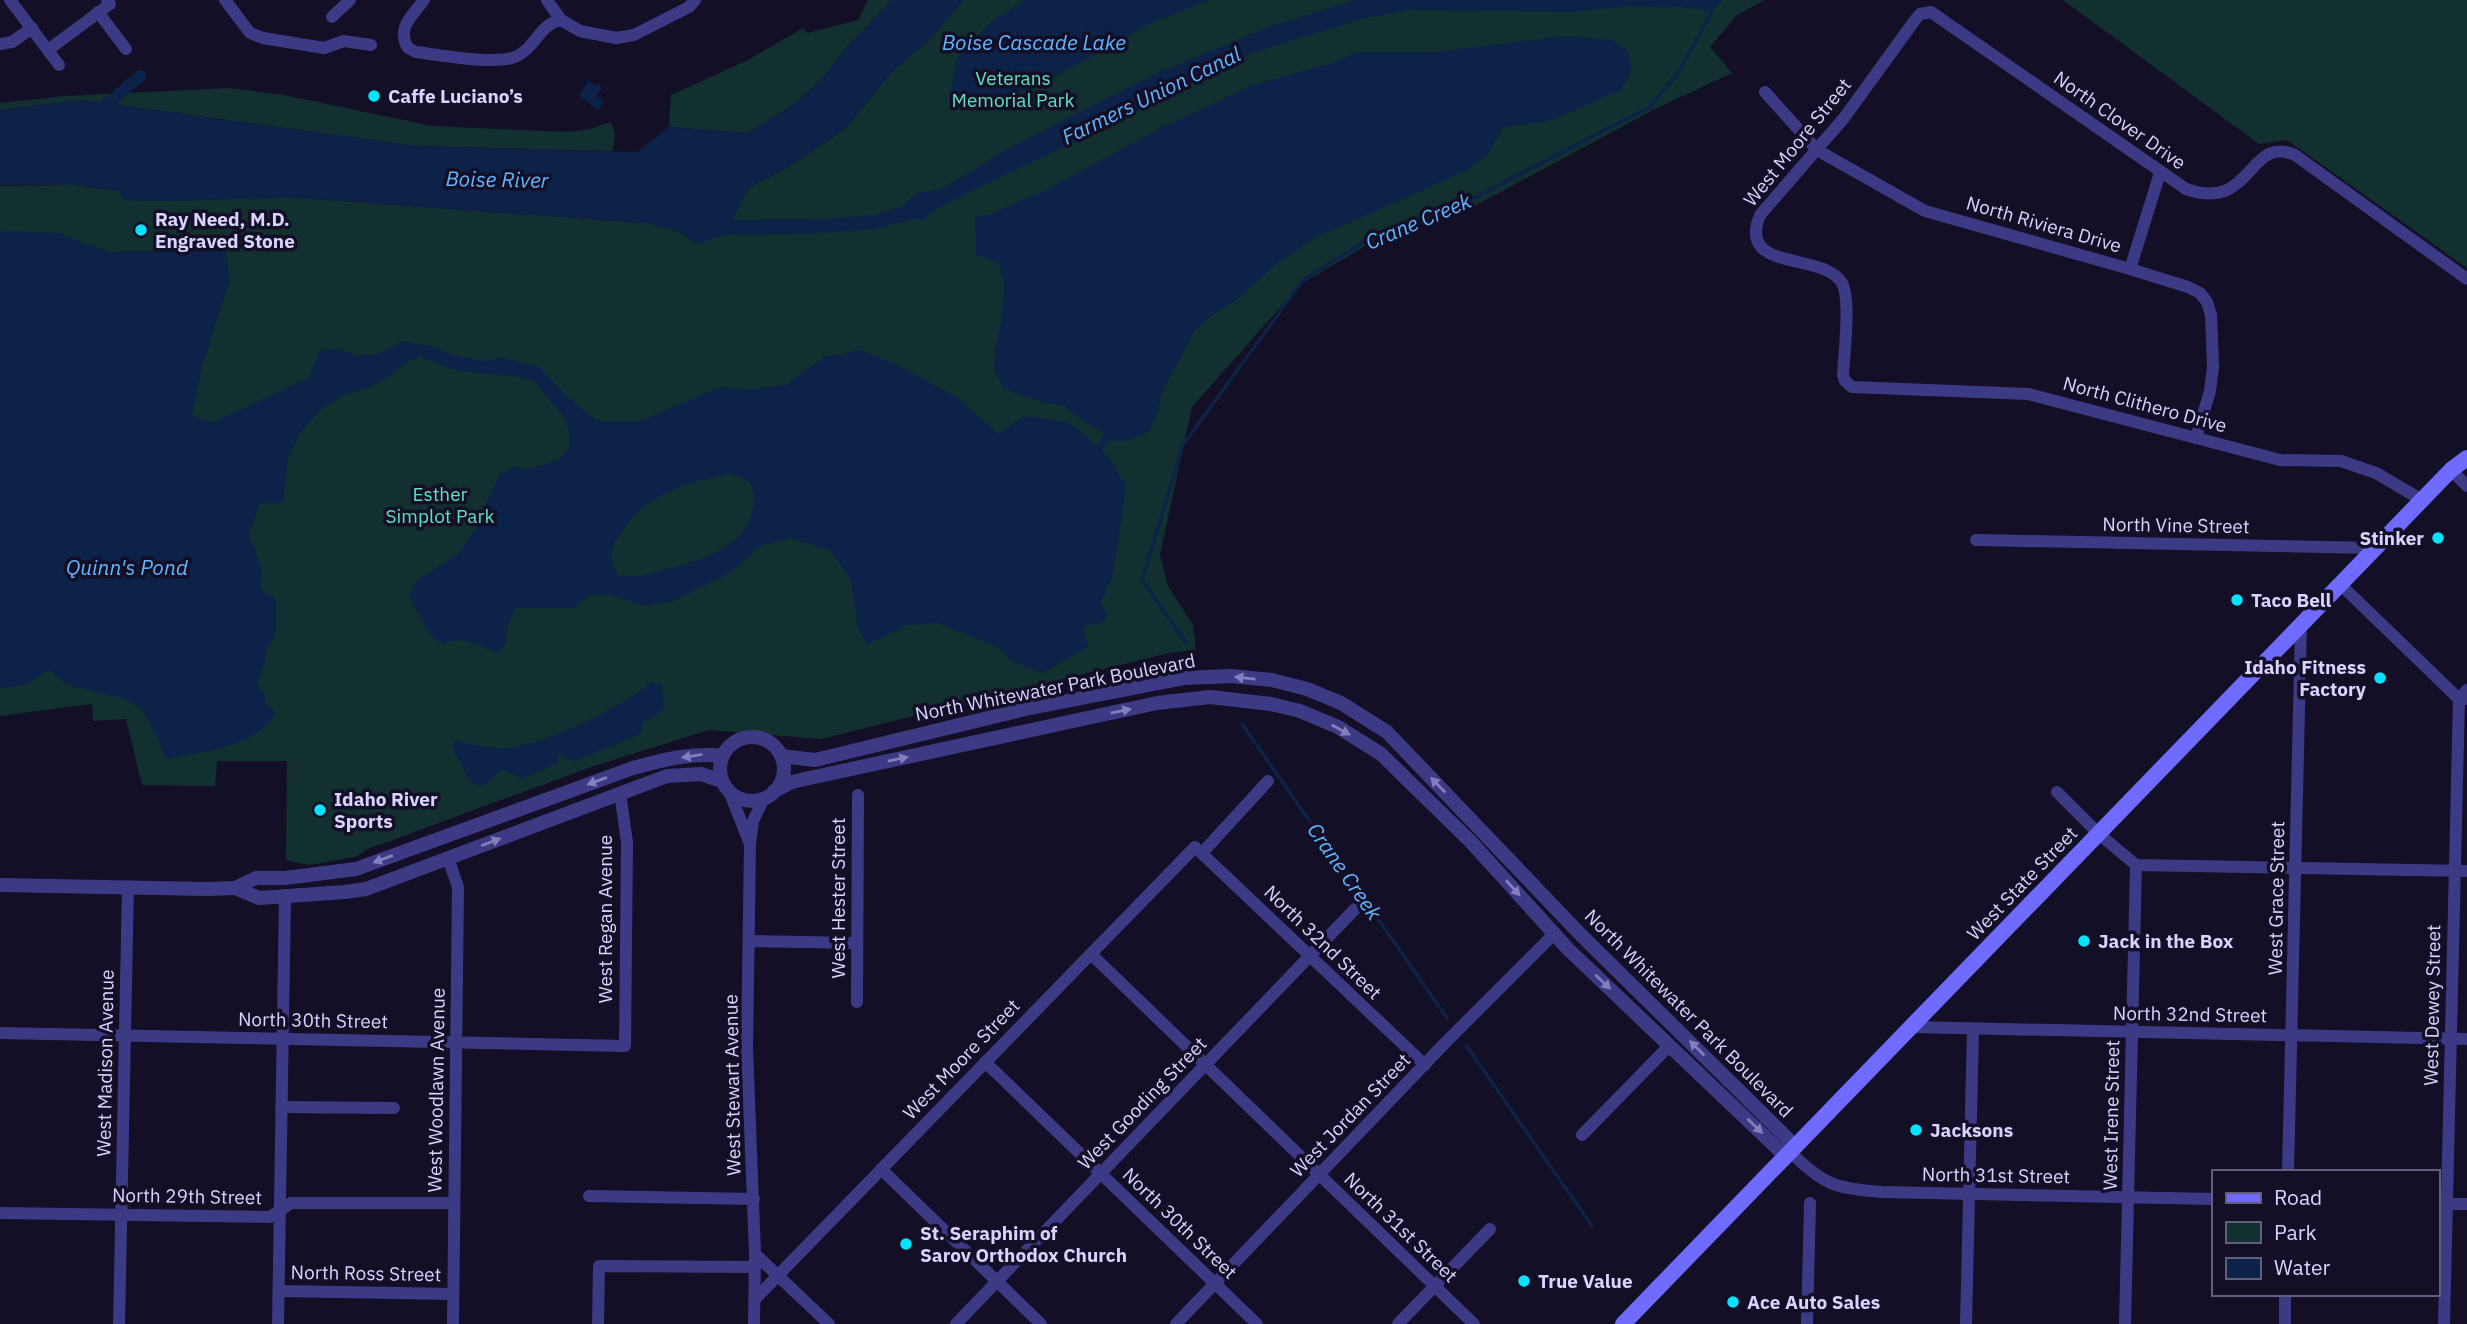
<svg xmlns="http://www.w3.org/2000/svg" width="2467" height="1324" font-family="'IBM Plex Sans',sans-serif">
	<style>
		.green { fill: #12302f }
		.water { fill: #0c2248; fill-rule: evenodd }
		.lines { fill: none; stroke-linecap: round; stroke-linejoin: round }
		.stream { stroke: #0c2248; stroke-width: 3.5 }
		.canal { stroke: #0c2248; stroke-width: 12 }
		.minor { stroke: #3d3a85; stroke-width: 12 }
		.tertiary { stroke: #3d3a85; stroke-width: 14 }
		.secondary { stroke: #6f6bff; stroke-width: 16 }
		.oneway { fill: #837fbc }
		.poi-dot { fill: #00e5ff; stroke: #130f26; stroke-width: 2.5 }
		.labels { text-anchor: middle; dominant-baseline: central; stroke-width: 7; stroke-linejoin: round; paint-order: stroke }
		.park-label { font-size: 19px; fill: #5fe0c0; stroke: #130f26 }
		.poi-label { font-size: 19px; font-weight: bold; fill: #d9d4ff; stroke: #130f26; text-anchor: start }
		.street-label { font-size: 19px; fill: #d9d4ff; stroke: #130f26 }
		.water-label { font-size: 21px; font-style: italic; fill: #62b6ff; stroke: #130f26 }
	</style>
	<rect width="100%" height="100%" fill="#130f26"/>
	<g class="green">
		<polygon points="868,0 892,0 849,45 820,81 786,110 747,133 669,127 671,95 748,60 803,28 807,33 858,20"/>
		<polygon points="962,0 1765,0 1737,15 1710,47 1732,73 1655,109 1467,210 1382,236 1301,284 1192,407 1160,555 1168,586 1193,625 1196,649 1165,654 821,739 709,730 594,766 368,849 355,857 309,865 286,860 287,761 217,761 215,786 142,785 126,719 93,721 92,704 0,716 0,186 73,185 119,191 125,200 174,201 286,197 646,223 678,231 696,244 732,220 749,187 785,169 846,128 890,74 932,37"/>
		<polygon points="2063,0 2467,0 2467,268 2287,140 2259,144"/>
		<polygon points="230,88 284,95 432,126 568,132 590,129 611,122 615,134 613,151 416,146 82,100 0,110 0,103 65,96"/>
	</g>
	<g class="water">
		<polygon points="892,0 964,0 932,37 890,74 846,128 785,169 749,187 732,220 829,219 875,215 903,206 915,194 943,188 1007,149 1157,73 1266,28 1354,0 1723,0 1712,11 1681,7 1626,6 1574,12 1408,10 1361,19 1252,53 1096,132 973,190 934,210 923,220 913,219 874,229 809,234 725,235 696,244 678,231 646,223 286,197 174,201 124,200 119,191 73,185 0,185 0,110 82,100 416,146 637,152 669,127 747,133 786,110 820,81 849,45"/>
		<polygon points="1025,0 1209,0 1149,24 1049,80 1008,97 959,110 950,99 956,60 993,20"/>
		<path d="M1567,36l46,4 15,11 3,20 -10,19 -72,31 -46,6 -14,26 -21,17 -154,68 -42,29 -33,31 -28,18 -17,16 -33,63 -4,22 -9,15 -22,9 -15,-1 -9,10 8,9 11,20 5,1 -2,25 -12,74 -12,24 7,10 -1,8 -23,6 5,20 -45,26 -30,-11 -14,-14 -61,-25 -30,2 -41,20 -9,-17 -7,-48 -20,-29 -41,-13 -30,8 -30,27 -57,28 -30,5 -31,-11h-23l-14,13h-59l-8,16 -3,21 -7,8c-19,-6 -36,-19 -54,-9l-12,-6 -23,-41 8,-17 43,-28 17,-26 8,-22 15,-30 14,-7 14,3 31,-11 10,-12v-15l-5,-14 -29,-36 -15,-5 -67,-7 -32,-14 -12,4 -16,14 -23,13 -27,8 -22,14 -19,22 -14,26 -5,46h-23l-11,30 13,38 -1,19 15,9v34l-10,17 -1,12 -8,22 8,11v8l7,6 3,7c-23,31 -73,36 -109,43l-10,-24 -14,-26 -20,-11 -54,-13 -19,-15 -22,14 -27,5v-458l58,2 50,19 61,-1 56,-5 5,33 -28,88 -10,49 19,7 98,-45 10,-26 13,-4 26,8 21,-2 23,-13 29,5 29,11 26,4 15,-4 39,11 26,28 30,24 20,2 27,-2 76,-33 26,3 41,-5 39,-29 18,-1 13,-6 38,14 62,34 43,37 25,-18 45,6 28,24 7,-12 -33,-21 -7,-8 -20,-2 -40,-14 -10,-20 1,-18 7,-35 2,-31 -5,-22 -23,-8 -1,-37 15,-4 56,-24 114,-62 96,-44 74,-20 27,-12h78zM731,474c15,5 23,8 23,25 0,45 -51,61 -87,70 -17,4 -32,10 -49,6 -11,-20 -8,-26 4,-44 26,-38 66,-49 109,-57z"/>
		<polygon points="589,80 596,86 598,84 602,88 596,96 604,102 598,110 579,96"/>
		<path d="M651,682l10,1 4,26 -22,14 -2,11 -67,27 -11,-4 -2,-4 -5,4 3,6 -38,16 -18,-10 -18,16 -8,1 -8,-6 -17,-33 3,-7c18,5 35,9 54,8 35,-4 116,-42 142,-66z"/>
	</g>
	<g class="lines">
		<g class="stream">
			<polyline points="1186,643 1142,580 1183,445 1303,280 1372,237 1466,202 1651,106 1680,70 1712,11 1714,0"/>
			<polyline points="1242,724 1447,1018"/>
			<polyline points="1466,1045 1592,1226"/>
		</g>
		<polyline class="canal" points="96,114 140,76"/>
		<g class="minor">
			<polyline points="10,0 59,65"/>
			<polyline points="225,0 250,33 263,38 324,48 344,41 371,45"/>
			<path d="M424,0c-12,16 -28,28 -16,48l8,4c24,3 79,13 99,5 20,-8 24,-33 46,-37"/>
			<polyline points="547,0 561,20 580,31 616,38 634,35 689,7 695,0"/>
			<polyline points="98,12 126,49"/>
			<polyline points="332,17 350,0"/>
			<polyline points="0,44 12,42 32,28"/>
			<polyline points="48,50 110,4 107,0"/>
			<polyline points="1765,92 1817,150 1925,211 2130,269 2188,287 2200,293 2207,302 2211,315 2213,367 2210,391 2196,438"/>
			<polyline points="2130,269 2160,173"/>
			<polyline points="2451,470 2467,486"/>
			<path d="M2422,500l-46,-27 -35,-12 -61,-1 -252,-66 -176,-7 -7,-6 -2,-6c1,-20 8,-75 -1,-92 -19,-32 -106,-10 -82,-68l84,-97 71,-98 5,-6 11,-2 255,177c67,24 62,-55 109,-34l172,124"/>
			<polyline points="1976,540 2375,548"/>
			<polyline points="2340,584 2459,699 2465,699"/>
			<polyline points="729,791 750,844"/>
			<polyline points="2057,792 2099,834 2136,865 2467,871"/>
			<polyline points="1202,853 1268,781"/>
			<polyline points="448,858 458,887 453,1324"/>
			<polyline points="750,941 857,943"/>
			<polyline points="1091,954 1474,1324"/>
			<polyline points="857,1002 858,795"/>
			<polyline points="1911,1027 2467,1039"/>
			<polyline points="0,1033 625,1046 627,842 620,793"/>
			<polyline points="985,1062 1257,1324"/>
			<polyline points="281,1107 394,1108"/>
			<polyline points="1582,1135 1669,1046"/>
			<path d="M1790,1152c35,33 43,36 91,40l332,7"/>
			<polyline points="881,1169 1041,1324"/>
			<polyline points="2288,1172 2301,625"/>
			<polyline points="589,1196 754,1199"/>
			<polyline points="2437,1204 2467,1204"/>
			<polyline points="0,1213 270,1217 291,1203 454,1203"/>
			<polyline points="755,1254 829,1324"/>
			<polyline points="279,1291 453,1294"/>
			<polyline points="755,1299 1195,847 1425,1065"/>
			<polyline points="119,1324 128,887"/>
			<polyline points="278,1324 285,898"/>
			<polyline points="598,1324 599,1266 755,1267"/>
			<polyline points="754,1324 755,1254 747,1048 750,844 753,821 764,798"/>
			<polyline points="956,1324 1355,909"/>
			<polyline points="1176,1324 1445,1043 1554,934"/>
			<polyline points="1398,1324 1490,1229"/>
			<polyline points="1807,1324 1810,1203"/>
			<polyline points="1966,1324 1973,1029"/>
			<polyline points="2125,1324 2136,865"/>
			<polyline points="2285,1324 2285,1294"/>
			<polyline points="2444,1324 2459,699 2467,690"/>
		</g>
		<g class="tertiary">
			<circle cx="752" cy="769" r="32"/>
			<polyline points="774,791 792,782 805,779 1157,703 1210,697 1271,704 1300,711 1338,727 1381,754 1471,842 1568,949 1780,1151 1790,1152 1788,1139 1776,1127 1581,935 1387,732 1341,703 1307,689 1272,680 1231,676 1185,678 1025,709 815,760 781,756"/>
			<path d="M0,885l207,4 28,-1 21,-10h29l71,-9 277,-101c29,-8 59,-16 89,-12"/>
			<polyline points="235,888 259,898 345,892 366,889 667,776 701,774 722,781"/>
		</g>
		<polyline class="secondary" points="1623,1324 2451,470 2467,458"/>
	</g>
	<defs><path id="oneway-solid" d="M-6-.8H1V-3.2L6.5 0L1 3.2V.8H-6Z" transform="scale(1.75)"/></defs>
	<g class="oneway">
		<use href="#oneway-solid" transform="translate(1245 678) rotate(-174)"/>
		<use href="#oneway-solid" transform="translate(1121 711) rotate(-12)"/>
		<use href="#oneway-solid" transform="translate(1341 730) rotate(28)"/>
		<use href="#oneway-solid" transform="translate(692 756) rotate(171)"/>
		<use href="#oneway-solid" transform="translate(898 759) rotate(-12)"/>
		<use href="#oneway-solid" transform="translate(597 781) rotate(160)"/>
		<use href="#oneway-solid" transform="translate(1438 785) rotate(-134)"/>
		<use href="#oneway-solid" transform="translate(491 842) rotate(-21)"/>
		<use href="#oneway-solid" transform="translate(383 859) rotate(160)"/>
		<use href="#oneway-solid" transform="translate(1513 888) rotate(48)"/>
		<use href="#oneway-solid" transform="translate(1603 982) rotate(43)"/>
		<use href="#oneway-solid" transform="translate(1697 1048) rotate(-135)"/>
		<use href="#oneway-solid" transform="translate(1755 1126) rotate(44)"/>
	</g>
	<g class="poi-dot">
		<circle cx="374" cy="96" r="7"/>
		<circle cx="141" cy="230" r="7"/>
		<circle cx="2438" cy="538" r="7"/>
		<circle cx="2237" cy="600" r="7"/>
		<circle cx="2380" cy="678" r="7"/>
		<circle cx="320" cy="810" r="7"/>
		<circle cx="2084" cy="941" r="7"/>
		<circle cx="1916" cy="1130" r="7"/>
		<circle cx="906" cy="1244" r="7"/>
		<circle cx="1524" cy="1281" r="7"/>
		<circle cx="1733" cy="1302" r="7"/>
	</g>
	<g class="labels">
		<g class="park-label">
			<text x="1013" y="78">Veterans<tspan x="1013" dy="22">Memorial Park</tspan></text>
			<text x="440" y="494">Esther<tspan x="440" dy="22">Simplot Park</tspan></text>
		</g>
		<g class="poi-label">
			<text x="388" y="96">Caffe Luciano’s</text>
			<text x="155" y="219">Ray Need, M.D.<tspan x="155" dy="22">Engraved Stone</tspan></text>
			<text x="2424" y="538" text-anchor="end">Stinker</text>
			<text x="2251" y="600">Taco Bell</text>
			<text x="2366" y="667" text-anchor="end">Idaho Fitness<tspan x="2366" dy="22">Factory</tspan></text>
			<text x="334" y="799">Idaho River<tspan x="334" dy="22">Sports</tspan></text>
			<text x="2098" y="941">Jack in the Box</text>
			<text x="1930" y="1130">Jacksons</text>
			<text x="920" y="1233">St. Seraphim of<tspan x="920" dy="22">Sarov Orthodox Church</tspan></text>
			<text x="1538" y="1281">True Value</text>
			<text x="1747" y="1302">Ace Auto Sales</text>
		</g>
		<g class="street-label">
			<text transform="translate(2120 120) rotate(35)">North Clover Drive</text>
			<text transform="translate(1797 142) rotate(-51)">West Moore Street</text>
			<text transform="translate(2044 224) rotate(16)">North Riviera Drive</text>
			<text transform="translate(2145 404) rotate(15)">North Clithero Drive</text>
			<text transform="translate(2176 525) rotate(1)">North Vine Street</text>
			<text transform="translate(1055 687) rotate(-11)">North Whitewater Park Boulevard</text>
			<text transform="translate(2022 883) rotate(-46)">West State Street</text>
			<text transform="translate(838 898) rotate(-90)">West Hester Street</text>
			<text transform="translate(2276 898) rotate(-89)">West Grace Street</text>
			<text transform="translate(605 919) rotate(-90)">West Regan Avenue</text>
			<text transform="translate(1323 942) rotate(44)">North 32nd Street</text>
			<text transform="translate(2432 1005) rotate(-89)">West Dewey Street</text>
			<text transform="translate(1689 1013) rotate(45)">North Whitewater Park Boulevard</text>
			<text transform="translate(2190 1014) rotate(1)">North 32nd Street</text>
			<text transform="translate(313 1020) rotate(1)">North 30th Street</text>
			<text transform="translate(961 1059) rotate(-46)">West Moore Street</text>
			<text transform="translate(105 1063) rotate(-89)">West Madison Avenue</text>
			<text transform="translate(732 1085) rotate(-91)">West Stewart Avenue</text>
			<text transform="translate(436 1090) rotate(-89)">West Woodlawn Avenue</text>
			<text transform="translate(1142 1103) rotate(-46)">West Gooding Street</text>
			<text transform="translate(1350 1115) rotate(-46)">West Jordan Street</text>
			<text transform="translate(2111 1115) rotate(-89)">West Irene Street</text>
			<text transform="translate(1996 1175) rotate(1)">North 31st Street</text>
			<text transform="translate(187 1196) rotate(1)">North 29th Street</text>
			<text transform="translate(1180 1223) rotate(44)">North 30th Street</text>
			<text transform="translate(1401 1227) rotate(44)">North 31st Street</text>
			<text transform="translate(366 1273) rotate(1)">North Ross Street</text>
		</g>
		<g class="water-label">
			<text x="1034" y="42">Boise Cascade Lake</text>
			<text transform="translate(1151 95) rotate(-26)">Farmers Union Canal</text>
			<text transform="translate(497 179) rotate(1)">Boise River</text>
			<text transform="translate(1418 221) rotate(-23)">Crane Creek</text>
			<text x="127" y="567">Quinn's Pond</text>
			<text transform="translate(1345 871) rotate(55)">Crane Creek</text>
		</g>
	</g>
	<rect x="2212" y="1170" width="228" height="126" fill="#130f26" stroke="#625e7d" stroke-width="2"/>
	<rect x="2226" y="1193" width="35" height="10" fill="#6f6bff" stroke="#625e7d" stroke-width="2"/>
	<text x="2274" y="1205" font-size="21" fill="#d9d4ff">Road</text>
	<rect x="2226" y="1222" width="35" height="21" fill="#12302f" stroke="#625e7d" stroke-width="2"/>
	<text x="2274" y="1240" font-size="21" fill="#d9d4ff">Park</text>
	<rect x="2226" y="1258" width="35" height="21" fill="#0c2248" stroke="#625e7d" stroke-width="2"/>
	<text x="2274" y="1275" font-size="21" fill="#d9d4ff">Water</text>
</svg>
